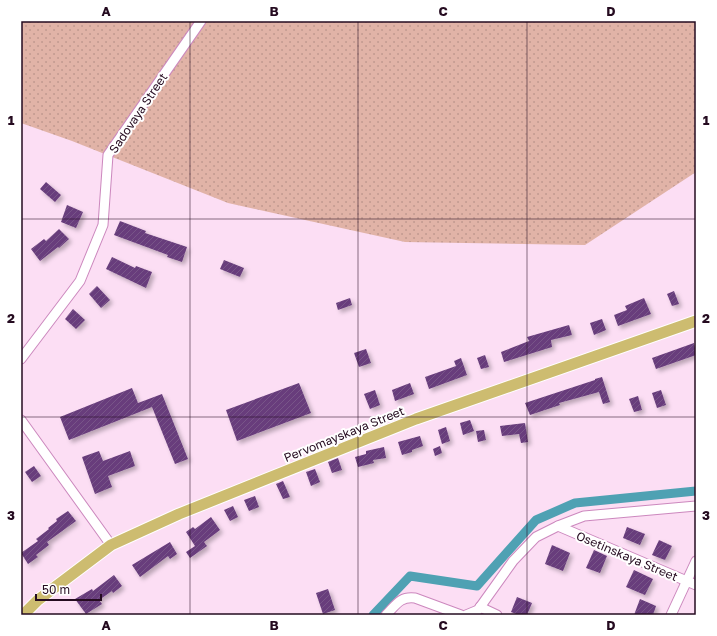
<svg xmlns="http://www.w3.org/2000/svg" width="717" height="636" font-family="'Golos Text',sans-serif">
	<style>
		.park { fill: url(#park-dots) }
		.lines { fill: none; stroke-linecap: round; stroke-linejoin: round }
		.canal { stroke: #4fa1b3; stroke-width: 9 }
		.building { fill: url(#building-hatch); filter: url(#shadow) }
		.minor-casing { stroke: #cc88be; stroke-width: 11 }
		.major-casing { stroke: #fff; stroke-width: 13 }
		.minor { stroke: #fff; stroke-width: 9 }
		.major { stroke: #cdbc70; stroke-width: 11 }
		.grid { fill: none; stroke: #250b20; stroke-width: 1; stroke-opacity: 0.55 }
		.labels { text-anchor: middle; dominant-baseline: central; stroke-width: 4; stroke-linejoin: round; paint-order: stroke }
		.street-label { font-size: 12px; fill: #250b20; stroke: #fff }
		.neatline { fill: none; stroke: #250b20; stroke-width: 1.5 }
		.grid-label { font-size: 13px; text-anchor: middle; font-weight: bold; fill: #250b20 }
	</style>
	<defs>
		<pattern id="park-dots" width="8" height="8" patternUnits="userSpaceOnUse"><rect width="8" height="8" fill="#e1b3a7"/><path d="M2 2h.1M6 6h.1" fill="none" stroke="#c1998f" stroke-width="1.8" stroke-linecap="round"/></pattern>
		<pattern id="building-hatch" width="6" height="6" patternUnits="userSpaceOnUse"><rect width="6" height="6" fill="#673c7b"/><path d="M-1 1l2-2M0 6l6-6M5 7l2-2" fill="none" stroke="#785488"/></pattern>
		<filter id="shadow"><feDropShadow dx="3" dy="3" stdDeviation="2" flood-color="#0004"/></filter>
	</defs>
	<rect width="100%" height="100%" fill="#fcdef4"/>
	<polygon class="park" points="21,21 696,21 696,172 585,245 405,242 228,203 72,141 21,123"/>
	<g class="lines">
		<polyline class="canal" points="373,615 410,576 477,586 536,520 575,503 696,491"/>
	</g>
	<g class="building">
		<polygon points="46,182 61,195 55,202 40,189"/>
		<polygon points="67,205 83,212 76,228 61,222"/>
		<polygon points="120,221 146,231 145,233 187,247 182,262 167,257 168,255 114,235"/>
		<polygon points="59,229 69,239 59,248 58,247 40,261 31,249 44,239 46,241"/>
		<polygon points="112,257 135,268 136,266 152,272 146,288 106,269"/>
		<polygon points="224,260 244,268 240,277 220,269"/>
		<polygon points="97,286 110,300 101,308 89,294"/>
		<polygon points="674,291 679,304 672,306 667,294"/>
		<polygon points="350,298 352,305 338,310 336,303"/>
		<polygon points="644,298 651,314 618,326 614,315 627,310 625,306"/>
		<polygon points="73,309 85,320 76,329 65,319"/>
		<polygon points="602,319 606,330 594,335 590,323"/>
		<polygon points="569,325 572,335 551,340 552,347 504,362 501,352 529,341 527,337"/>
		<polygon points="694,343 696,355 656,369 652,358"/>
		<polygon points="366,349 371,363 359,367 354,353"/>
		<polygon points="485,355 489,367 481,369 477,358"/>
		<polygon points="461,358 467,375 429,389 425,377 456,366 454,361"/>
		<polygon points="602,377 610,402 603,404 599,392 559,403 560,405 530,415 525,403 595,380 595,379"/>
		<polygon points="299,383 311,413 237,441 226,410"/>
		<polygon points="410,383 414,394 395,401 392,390"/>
		<polygon points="132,388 138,403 162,394 188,459 175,464 152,407 69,440 60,417"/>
		<polygon points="375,390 380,405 370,409 364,394"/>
		<polygon points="661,390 666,405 657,408 652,393"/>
		<polygon points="638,396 642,410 634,412 629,399"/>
		<polygon points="470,420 474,431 463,435 460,423"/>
		<polygon points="525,423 528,442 521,443 519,434 502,436 500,426"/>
		<polygon points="446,427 450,441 442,444 438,430"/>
		<polygon points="484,430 486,440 478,442 476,431"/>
		<polygon points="420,436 423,446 412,450 412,452 402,455 398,442"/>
		<polygon points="440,446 442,453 435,456 433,449"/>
		<polygon points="384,447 386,458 373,460 374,463 358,467 355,457 366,454 366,451"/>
		<polygon points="99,451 103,461 130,451 135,466 108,476 112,487 95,494 82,457"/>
		<polygon points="338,458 342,470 332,473 328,462"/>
		<polygon points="34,466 41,476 32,482 25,472"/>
		<polygon points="315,469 320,482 311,486 306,472"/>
		<polygon points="283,481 290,497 283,499 276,484"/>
		<polygon points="255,496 259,507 249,511 244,500"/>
		<polygon points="233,506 238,517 230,521 224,510"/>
		<polygon points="68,511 76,521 47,542 49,545 36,555 38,557 28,564 21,553 38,541 36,539 49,529 48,528 57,521 56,519"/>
		<polygon points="211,517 220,530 204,542 207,546 190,558 186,552 195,546 186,532 193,527 195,529"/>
		<polygon points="627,527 645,534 640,545 623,538"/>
		<polygon points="659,540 672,546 665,560 652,555"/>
		<polygon points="170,542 177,554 170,559 168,556 140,577 132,565"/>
		<polygon points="552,545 570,553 563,571 545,564"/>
		<polygon points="594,550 607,556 600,573 586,568"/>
		<polygon points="634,570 653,579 645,595 626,587"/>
		<polygon points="114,575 122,586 113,593 112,591 99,600 102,604 86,614 75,599 92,589 93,591"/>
		<polygon points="328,589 335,610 323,614 316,593"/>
		<polygon points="517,597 532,603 527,615 519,615 511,612"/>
		<polygon points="640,599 656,606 653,615 634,615"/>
	</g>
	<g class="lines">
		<g class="minor-casing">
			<g id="minor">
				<polyline points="21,359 80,281 103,225 108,155 201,21"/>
				<polyline points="21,420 111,545"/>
				<polyline points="558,526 696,585"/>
				<polyline points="480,607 497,615"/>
				<path d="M386,615c10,-10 14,-19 29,-17l46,17"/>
				<polyline points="466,615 478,610 513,561 536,537 558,526 584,516 696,506"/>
				<polyline points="671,615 696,561"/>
			</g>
		</g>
		<g class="major-casing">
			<polyline id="major" points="23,615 38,600 111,545 179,514 416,419 696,321"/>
		</g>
		<use href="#minor" class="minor"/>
		<use href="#major" class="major"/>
	</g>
	<path class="grid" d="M190,21v594M358,21v594M527,21v594M21,219h675M21,417h675"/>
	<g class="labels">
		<g class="street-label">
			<text transform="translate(138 113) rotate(-56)">Sadovaya Street</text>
			<text transform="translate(344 434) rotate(-22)">Pervomayskaya Street</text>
			<text transform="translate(627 556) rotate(23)">Osetinskaya Street</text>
		</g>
	</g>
	<rect width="717" height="636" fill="none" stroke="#ffffff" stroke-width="44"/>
	<path d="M36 594v6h65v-6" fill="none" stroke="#250b20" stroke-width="2"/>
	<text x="42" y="594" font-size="12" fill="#250b20" stroke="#ffffff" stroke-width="3" paint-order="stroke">50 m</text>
	<rect x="22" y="22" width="673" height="592" class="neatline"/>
	<g class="grid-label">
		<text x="106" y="16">A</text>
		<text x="274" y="16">B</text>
		<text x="443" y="16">C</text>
		<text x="611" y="16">D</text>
		<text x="11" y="125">1</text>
		<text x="706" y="125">1</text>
		<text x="11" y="323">2</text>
		<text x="706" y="323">2</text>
		<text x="11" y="520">3</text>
		<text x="706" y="520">3</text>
		<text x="106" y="630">A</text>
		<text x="274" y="630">B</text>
		<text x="443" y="630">C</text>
		<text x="611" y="630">D</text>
	</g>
</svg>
